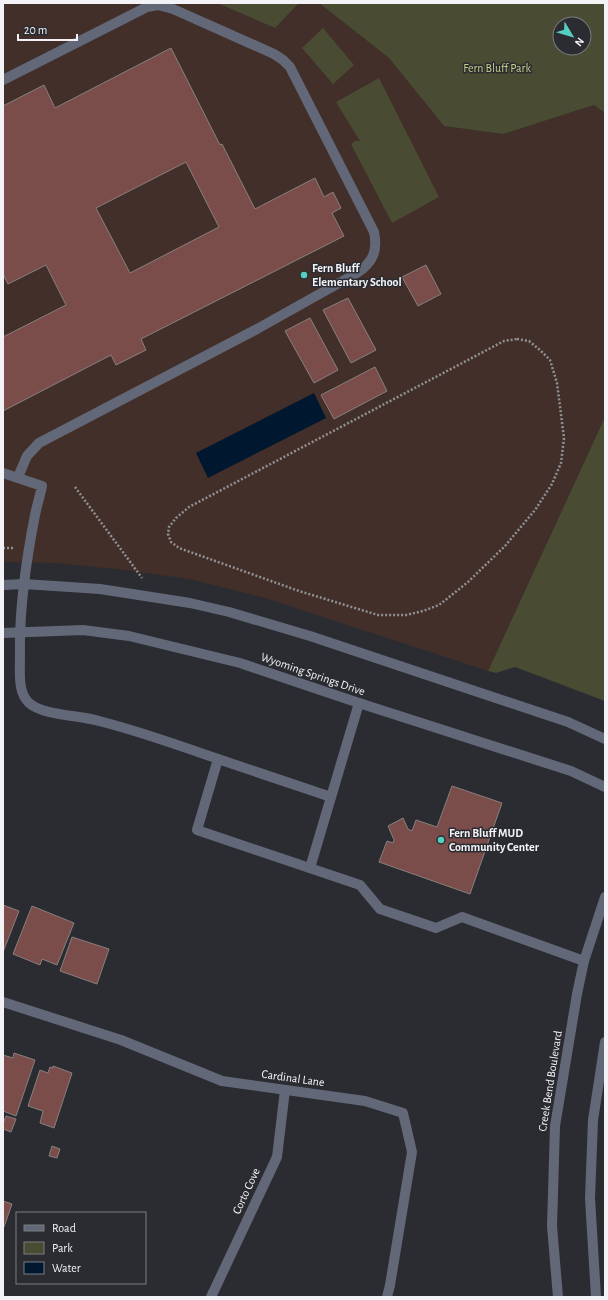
<svg xmlns="http://www.w3.org/2000/svg" width="608" height="1300" font-family="'Alegreya Sans',sans-serif">
	<style>
		.education { fill: #422f29 }
		.green { fill: #494b33; fill-rule: evenodd }
		.water { fill: #001730 }
		.building { fill: #7a4d4a; stroke: #87807f; fill-rule: evenodd }
		.lines { fill: none; stroke-linecap: round; stroke-linejoin: round }
		.path { stroke: #909195; stroke-width: 2.5; stroke-dasharray: 2 2; stroke-linecap: butt }
		.minor { stroke: #636879; stroke-width: 10 }
		.poi-dot { fill: #57cec1; stroke: #2b2c31; stroke-width: 1.5 }
		.labels { text-anchor: middle; dominant-baseline: central; stroke-width: 3; stroke-linejoin: round; paint-order: stroke }
		.park-label { font-size: 12px; fill: #c7ce88; stroke: #2b2c31 }
		.poi-label { font-size: 12px; font-weight: bold; fill: #f3f3f7; stroke: #2b2c31; text-anchor: start }
		.street-label { font-size: 12px; fill: #f3f3f7; stroke: #2b2c31 }
	</style>
	<rect width="100%" height="100%" fill="#2b2c31"/>
	<polygon class="education" points="3,3 217,3 275,28 299,3 319,3 389,58 444,126 503,134 594,105 605,113 605,417 488,671 262,597 190,579 117,569 55,563 3,562"/>
	<g class="green">
		<polygon points="217,3 299,3 275,28"/>
		<path d="M319,3h286v110l-11,-8 -91,29 -59,-8 -55,-68zM560,24h24v24h-24z"/>
		<polygon points="323,28 354,65 333,84 302,48"/>
		<polygon points="379,78 439,197 392,223 351,144 355,141 360,141 336,102"/>
		<polygon points="605,417 605,701 515,667 496,673 488,671"/>
	</g>
	<polygon class="water" points="314,393 326,418 208,478 196,453"/>
	<g class="building">
		<path d="M171,48l49,97 2,-1 33,65 60,-31 9,19 9,-5 8,16 -9,5 12,23 -203,103 5,11 -30,15 -5,-10 -108,56v-74l63,-32 -20,-40 -38,19 -5,-10v-168l41,-21 11,23zM186,162l33,65 -89,46 -34,-65z"/>
		<polygon points="426,265 441,294 418,306 402,277"/>
		<polygon points="348,298 376,350 351,363 323,310"/>
		<polygon points="310,318 338,370 314,383 285,331"/>
		<polygon points="375,367 387,391 334,419 321,395"/>
		<polygon points="452,786 502,803 470,894 379,862 387,841 393,843 394,840 388,826 403,818 408,829 412,831 416,820 437,827"/>
		<polygon points="3,905 19,911 3,952"/>
		<polygon points="32,906 74,923 57,965 42,959 40,965 13,954"/>
		<polygon points="72,937 109,949 97,984 60,971"/>
		<polygon points="14,1053 35,1060 16,1116 3,1111 3,1055 13,1058"/>
		<polygon points="53,1066 72,1073 54,1128 40,1123 43,1111 28,1106 40,1070 48,1073 50,1067 53,1068"/>
		<polygon points="6,1116 16,1119 11,1132 3,1129 3,1124"/>
		<polygon points="52,1146 60,1149 57,1158 49,1156"/>
		<polygon points="3,1201 12,1204 4,1227 3,1227"/>
	</g>
	<g class="lines">
		<g class="path">
			<polygon points="517,339 529,341 540,350 550,360 557,383 564,438 561,463 552,484 535,510 505,546 468,582 439,605 423,611 406,615 378,615 299,591 179,548 171,542 168,534 169,527 176,518 189,507 504,341"/>
			<polyline points="75,487 142,578"/>
			<polyline points="3,548 14,548"/>
		</g>
		<g class="minor">
			<path d="M3,80l144,-73 11,-2 15,4 101,45 9,6 7,7 84,165c4,19 -1,30 -17,41l-100,56 -218,114 -12,13 -9,21"/>
			<path d="M3,473l39,13c-2,10 -5,19 -7,29 -9,46 -16,93 -15,139 0,11 -1,23 1,33 1,6 4,12 8,16 15,13 51,12 70,18 40,10 79,24 119,38l-21,71 163,55 20,24 56,19 26,-11 122,44"/>
			<polyline points="3,585 24,584 100,589 190,603 229,612 310,636 568,722 605,739"/>
			<polyline points="3,633 83,630 129,636 240,663 359,703 571,771 605,787"/>
			<polyline points="218,759 331,797"/>
			<polyline points="310,868 359,703"/>
			<polyline points="3,1002 121,1040 222,1081 365,1101 403,1113 412,1152 390,1285 387,1297"/>
			<polyline points="211,1297 277,1157 285,1090"/>
			<polyline points="558,1297 552,1226 555,1126 577,994 584,961 605,897"/>
			<polyline points="596,1297 590,1198 593,1120 605,1042"/>
		</g>
	</g>
	<g class="poi-dot">
		<circle cx="304" cy="275" r="4"/>
		<circle cx="441" cy="840" r="4"/>
	</g>
	<g class="labels">
		<g class="park-label">
			<text x="497" y="68">Fern Bluff Park</text>
		</g>
		<g class="poi-label">
			<text x="312" y="268">Fern Bluff<tspan x="312" dy="14">Elementary School</tspan></text>
			<text x="449" y="833">Fern Bluff MUD<tspan x="449" dy="14">Community Center</tspan></text>
		</g>
		<g class="street-label">
			<text transform="translate(313 674) rotate(19)">Wyoming Springs Drive</text>
			<text transform="translate(293 1078) rotate(8)">Cardinal Lane</text>
			<text transform="translate(550 1081) rotate(-81)">Creek Bend Boulevard</text>
			<text transform="translate(246 1191) rotate(-65)">Corto Cove</text>
		</g>
	</g>
	<rect width="608" height="1300" fill="none" stroke="#f3f3f7" stroke-width="8"/>
	<rect x="16" y="1212" width="130" height="72" fill="#2b2c31" stroke="#7b7c80"/>
	<rect x="24" y="1225" width="20" height="6" fill="#636879" stroke="#7b7c80"/>
	<text x="52" y="1232" font-size="12" fill="#f3f3f7">Road</text>
	<rect x="24" y="1242" width="20" height="12" fill="#494b33" stroke="#7b7c80"/>
	<text x="52" y="1252" font-size="12" fill="#f3f3f7">Park</text>
	<rect x="24" y="1262" width="20" height="12" fill="#001730" stroke="#7b7c80"/>
	<text x="52" y="1272" font-size="12" fill="#f3f3f7">Water</text>
	<g transform="translate(572 36) rotate(128)"><circle r="19" fill="#2b2c31" stroke="#7b7c80"/>
	<path d="M0-3L7 15L0 10L-7 15Z" fill="#57cec1"/>
	<text y="-6" font-size="11" font-weight="bold" text-anchor="middle" fill="#f3f3f7">N</text>
	</g>
	<path d="M18 34v6h59v-6" fill="none" stroke="#f3f3f7" stroke-width="2"/>
	<text x="24" y="34" font-size="12" fill="#f3f3f7" stroke="#2b2c31" stroke-width="3" paint-order="stroke">20 m</text>
</svg>
